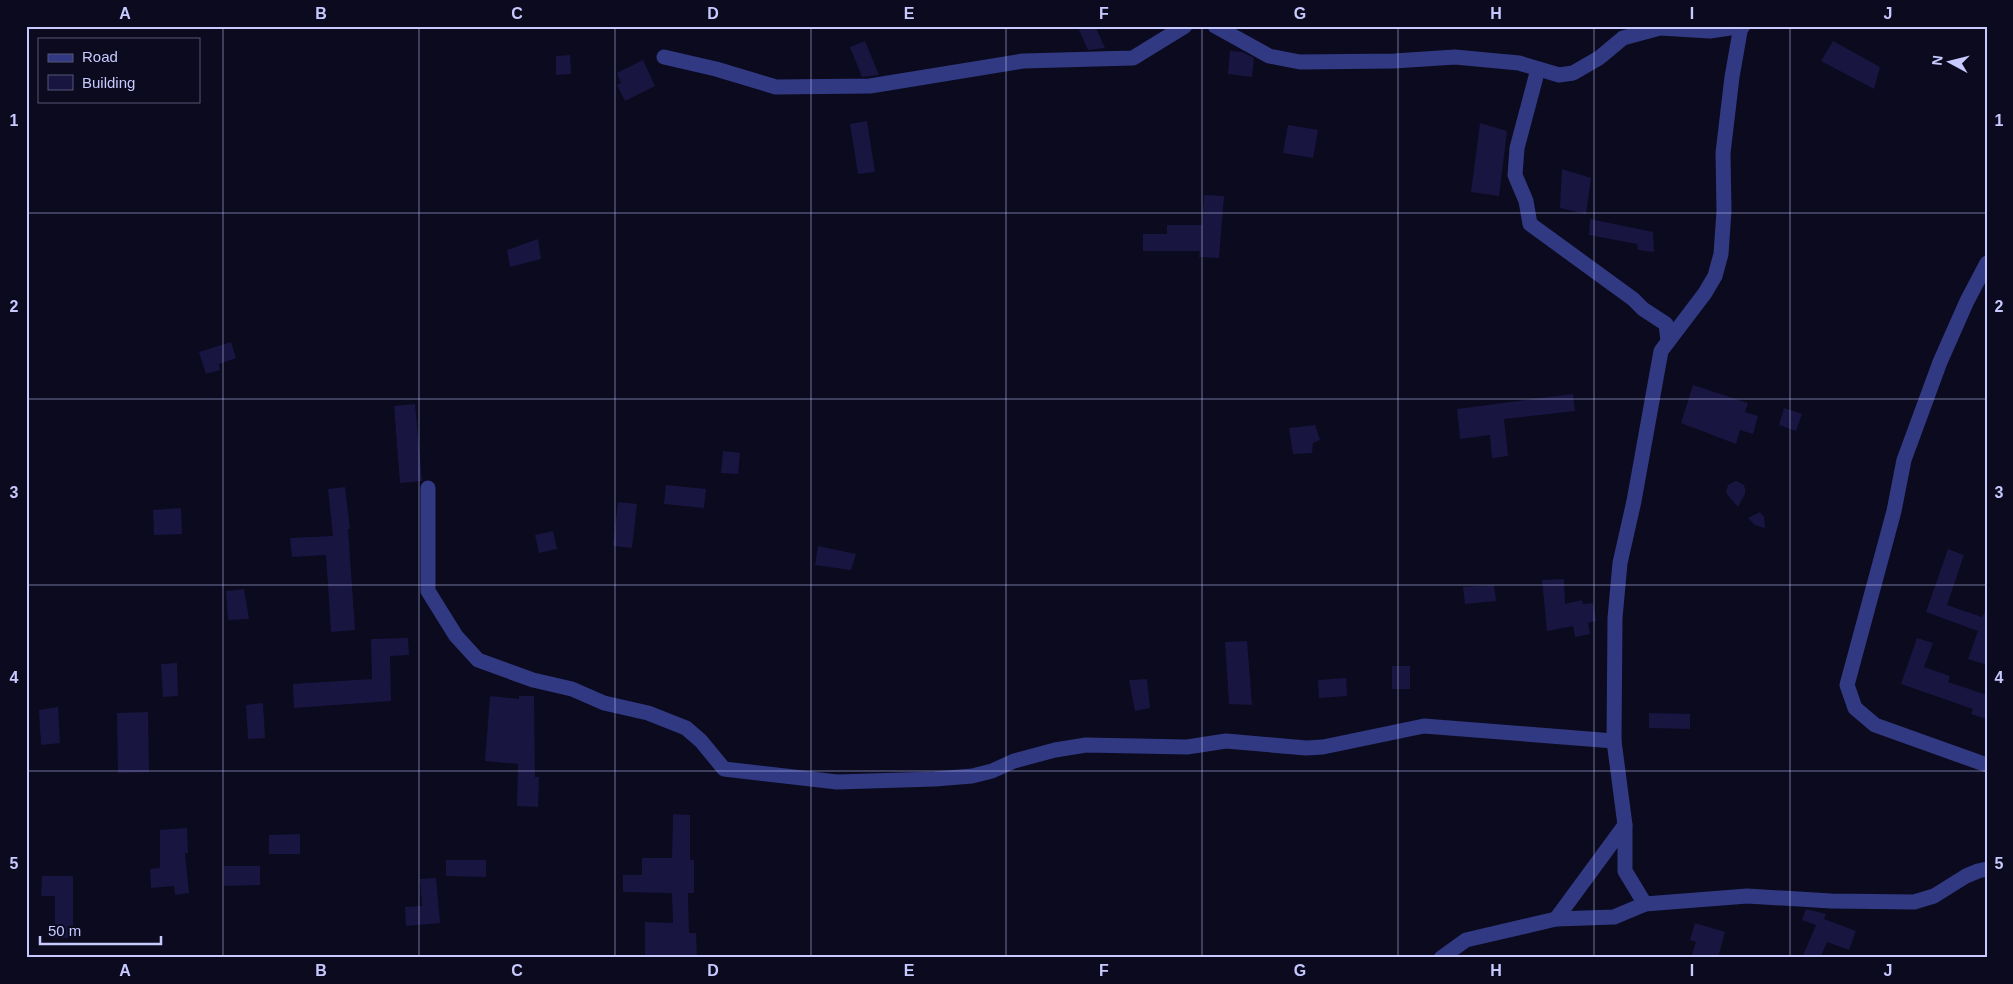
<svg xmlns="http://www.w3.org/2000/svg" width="2013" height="984" font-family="Helvetica,sans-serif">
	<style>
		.building { fill: #181541 }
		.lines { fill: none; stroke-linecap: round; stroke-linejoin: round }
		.street { stroke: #313982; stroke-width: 15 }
		.grid { fill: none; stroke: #c7c9ff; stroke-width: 1; stroke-opacity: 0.55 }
		.neatline { fill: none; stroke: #c7c9ff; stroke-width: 2 }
		.grid-label { font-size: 16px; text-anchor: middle; font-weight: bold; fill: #c7c9ff }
	</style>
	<rect width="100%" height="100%" fill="#0b0a1e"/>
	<g class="building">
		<polygon points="1088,26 1095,26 1105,48 1088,50 1079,30"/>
		<polygon points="865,41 879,75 862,77 850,47"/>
		<polygon points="1833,41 1880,67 1874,89 1821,61"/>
		<polygon points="1230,51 1242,52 1254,58 1252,77 1228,74"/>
		<polygon points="570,55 571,74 556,75 556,56"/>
		<polygon points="643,60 655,86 625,101 617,85 621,83 617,73"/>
		<polygon points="867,121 875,172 858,174 850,124"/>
		<polygon points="1480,123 1507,131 1499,196 1471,192"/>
		<polygon points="1288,125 1318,130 1313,158 1283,153"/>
		<polygon points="1562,169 1591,178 1586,214 1560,208"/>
		<polygon points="1204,195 1224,196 1219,258 1199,257 1200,251 1143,251 1143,234 1167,234 1167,225 1202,225"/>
		<polygon points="1590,219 1653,232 1654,252 1638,250 1637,244 1589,235"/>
		<polygon points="538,239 541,259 510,267 507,250"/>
		<polygon points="231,342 236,358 219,364 220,370 206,374 199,352"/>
		<polygon points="1693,385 1748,403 1745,412 1758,416 1753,434 1740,430 1736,444 1681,423"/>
		<polygon points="1573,394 1575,411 1504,419 1508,456 1492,458 1490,435 1460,439 1457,409"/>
		<polygon points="415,404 422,481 400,483 394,406"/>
		<polygon points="1784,408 1802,414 1796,431 1779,425"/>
		<polygon points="1315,425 1320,440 1313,443 1312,453 1293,454 1289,428"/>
		<polygon points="723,451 740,453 738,474 721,473"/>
		<polygon points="1736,481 1744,485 1745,489 1745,494 1738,507 1726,493 1728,485"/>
		<polygon points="666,485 706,489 704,508 664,504"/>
		<polygon points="345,487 350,529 348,529 355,630 331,632 326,555 292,557 290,538 333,536 328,489"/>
		<polygon points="618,502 637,504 632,548 613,546"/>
		<polygon points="181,508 182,534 154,535 153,510"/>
		<polygon points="1760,512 1764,517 1765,528 1755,525 1748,518"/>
		<polygon points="553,531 557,549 539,553 535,535"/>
		<polygon points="818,546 856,554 851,570 815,565"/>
		<polygon points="1948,549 1964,555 1947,605 1982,617 1985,611 1987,611 1987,665 1968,659 1978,631 1926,612"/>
		<polygon points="1564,579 1565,604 1582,600 1583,604 1593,603 1596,621 1588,623 1590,634 1575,637 1573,626 1547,631 1542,580"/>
		<polygon points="1494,585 1496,601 1465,604 1463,587"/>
		<polygon points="244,589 249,619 228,620 226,591"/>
		<polygon points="408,638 409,655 390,656 391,701 294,708 293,684 372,679 371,639"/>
		<polygon points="1917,638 1933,643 1924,667 1950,676 1948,682 1987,695 1987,719 1971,714 1973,709 1901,684"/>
		<polygon points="1247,641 1252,705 1229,704 1225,642"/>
		<polygon points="177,663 178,696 163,697 161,664"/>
		<rect x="1392" y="666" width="18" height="23"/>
		<polygon points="1346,678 1347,696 1319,698 1318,680"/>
		<polygon points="1147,679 1150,708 1135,711 1129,680"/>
		<polygon points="490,696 519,699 519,696 534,696 535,777 539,777 538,807 517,806 518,764 485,761"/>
		<polygon points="263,703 265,738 248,739 246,705"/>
		<polygon points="58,707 60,743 41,745 39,710"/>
		<polygon points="148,712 149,772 118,773 117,713"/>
		<polygon points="1649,713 1690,714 1690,729 1649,728"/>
		<polygon points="673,814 690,815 690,860 694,860 694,893 688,893 689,933 696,933 697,958 645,958 645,922 673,923 672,893 623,892 623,875 642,875 642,858 672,858"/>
		<polygon points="187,828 188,853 185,853 189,893 175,895 174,886 151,888 150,869 160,868 160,830"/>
		<polygon points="300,834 300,854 269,854 269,835"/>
		<polygon points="446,860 486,860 486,877 446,876"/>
		<polygon points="224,866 260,866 260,885 224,886"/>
		<polygon points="42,876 73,876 73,938 55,938 55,896 41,896"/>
		<polygon points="436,878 440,923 406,926 405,907 422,906 420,879"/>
		<polygon points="1806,909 1826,914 1824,919 1856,931 1849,950 1827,942 1820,958 1802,958 1816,925 1802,920"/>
		<polygon points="1695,923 1725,932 1718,958 1691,958 1696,942 1690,940"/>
	</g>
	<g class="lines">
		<g class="street">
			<polyline points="1215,26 1269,56 1300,62 1394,61 1455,57 1519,63 1559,75 1573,73 1599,58 1623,38 1660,28 1710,31 1743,26"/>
			<polyline points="664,57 716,69 776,87 870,86 1023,61 1133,58 1185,26"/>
			<polyline points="1538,69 1517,148 1515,175 1526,201 1530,224 1633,299 1643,309 1666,324 1668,341"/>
			<polyline points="1987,263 1967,301 1940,362 1904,460 1894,511 1847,685 1855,708 1875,725 1987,765"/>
			<polyline points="428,488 428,591 456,636 478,660 533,680 572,689 604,703 648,713 686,728 701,741 724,769 837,782 935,779 972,776 992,771 1014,761 1055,750 1086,745 1187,747 1226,741 1306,748 1323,747 1424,726 1614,741"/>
			<polyline points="1645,904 1625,871 1625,825 1614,741 1615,618 1620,563 1634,501 1661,351 1705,293 1715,276 1721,254 1724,211 1723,153 1732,77 1741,26"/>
			<polyline points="1556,919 1625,825"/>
			<polyline points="1441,958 1466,940 1556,919 1614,917 1645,904 1747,896 1831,901 1914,902 1934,896 1966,876 1978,871 1987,869"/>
		</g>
	</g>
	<path class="grid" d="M223,26v932M419,26v932M615,26v932M811,26v932M1006,26v932M1202,26v932M1398,26v932M1594,26v932M1790,26v932M26,213h1961M26,399h1961M26,585h1961M26,771h1961"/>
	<rect width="2013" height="984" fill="none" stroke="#0b0a1e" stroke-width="55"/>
	<rect x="38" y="38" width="162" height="65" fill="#0b0a1e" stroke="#565678"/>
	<rect x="48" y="54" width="25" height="8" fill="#313982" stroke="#565678"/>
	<text x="82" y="62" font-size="15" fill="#c7c9ff">Road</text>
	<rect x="48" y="75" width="25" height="15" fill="#181541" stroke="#565678"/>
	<text x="82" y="88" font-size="15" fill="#c7c9ff">Building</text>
	<g transform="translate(1950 62) rotate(277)" stroke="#0b0a1e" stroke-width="4" paint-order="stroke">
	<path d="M0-4L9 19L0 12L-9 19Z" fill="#c7c9ff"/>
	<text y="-8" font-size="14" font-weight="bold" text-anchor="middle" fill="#c7c9ff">N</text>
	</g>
	<path d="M40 936v8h121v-8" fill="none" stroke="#c7c9ff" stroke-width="2.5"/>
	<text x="48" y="936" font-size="15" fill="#c7c9ff" stroke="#0b0a1e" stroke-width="4" paint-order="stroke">50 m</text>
	<rect x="28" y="28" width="1958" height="928" class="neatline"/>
	<g class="grid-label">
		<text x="125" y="19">A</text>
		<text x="321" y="19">B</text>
		<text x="517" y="19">C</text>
		<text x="713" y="19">D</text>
		<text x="909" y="19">E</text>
		<text x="1104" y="19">F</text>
		<text x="1300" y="19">G</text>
		<text x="1496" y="19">H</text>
		<text x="1692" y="19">I</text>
		<text x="1888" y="19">J</text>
		<text x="14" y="126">1</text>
		<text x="1999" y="126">1</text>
		<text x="14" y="312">2</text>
		<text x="1999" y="312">2</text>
		<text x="14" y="498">3</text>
		<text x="1999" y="498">3</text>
		<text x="14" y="683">4</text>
		<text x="1999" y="683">4</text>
		<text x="14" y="869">5</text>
		<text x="1999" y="869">5</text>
		<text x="125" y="976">A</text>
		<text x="321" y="976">B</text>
		<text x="517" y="976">C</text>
		<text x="713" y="976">D</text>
		<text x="909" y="976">E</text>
		<text x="1104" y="976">F</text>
		<text x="1300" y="976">G</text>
		<text x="1496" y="976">H</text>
		<text x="1692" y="976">I</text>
		<text x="1888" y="976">J</text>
	</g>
</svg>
